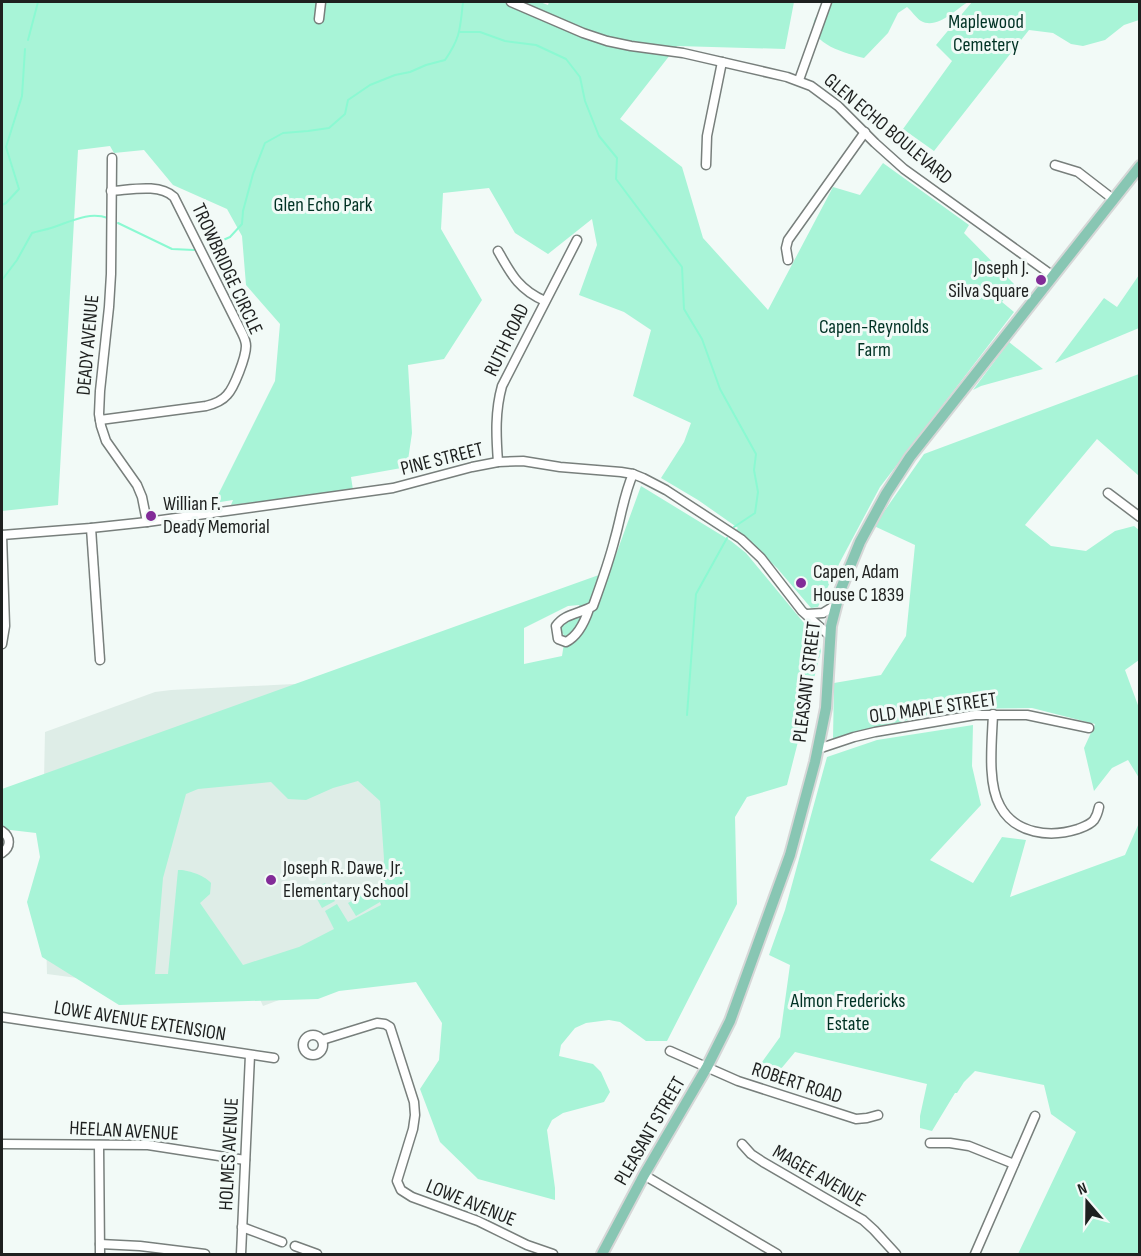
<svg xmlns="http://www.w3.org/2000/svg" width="1141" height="1256" font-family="'Sofia Sans Condensed',sans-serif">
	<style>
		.built { fill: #deede7 }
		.green { fill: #a8f4d7; fill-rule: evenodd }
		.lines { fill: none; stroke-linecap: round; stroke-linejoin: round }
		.stream { stroke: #8bf9d2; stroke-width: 2 }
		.minor-casing { stroke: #787f7c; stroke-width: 11 }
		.major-casing { stroke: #d6d7d7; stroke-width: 14 }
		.minor { stroke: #fff; stroke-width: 8 }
		.major { stroke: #88c6b3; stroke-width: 10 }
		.poi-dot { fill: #822b98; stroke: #f2faf7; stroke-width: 2 }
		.labels { text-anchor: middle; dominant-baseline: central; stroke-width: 6; stroke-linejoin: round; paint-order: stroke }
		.park-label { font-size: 20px; fill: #003224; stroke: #f2faf7 }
		.street-label { font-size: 20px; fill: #1e201f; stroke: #f2faf7 }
		.poi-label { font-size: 20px; fill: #1e201f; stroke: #f2faf7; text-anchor: start }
	</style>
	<rect width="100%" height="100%" fill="#f2faf7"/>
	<polygon class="built" points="574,670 481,925 263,1006 259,997 245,1000 47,974 43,827 45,732 155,692 171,690"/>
	<g class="green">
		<polygon points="2,2 540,2 548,5 549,2 794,2 785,49 677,46 620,119 682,167 703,238 768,310 833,187 860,195 883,163 969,225 964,233 1014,284 1002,302 1014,312 880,487 840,562 818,607 811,608 777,568 736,530 738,528 698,500 661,478 684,442 691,423 633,396 651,330 624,312 579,295 597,245 592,219 548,254 515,233 489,188 443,193 441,229 482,300 444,359 408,365 412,433 407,467 351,477 353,490 231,505 233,500 214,503 275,381 280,324 246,285 242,236 227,209 173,185 144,150 114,153 110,146 78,150 58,505 2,511"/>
		<path d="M829,2h139c-12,7 -31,28 -47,19 -5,-3 -9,-10 -14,-14l-9,6 -10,20 -24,25c-16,-4 -56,-14 -50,-37 1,-5 11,-15 15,-19z"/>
		<polygon points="972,2 1139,2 1139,20 1124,25 1105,40 1083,46 1071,44 1053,33 1029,30 934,151 903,129 952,61 936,45"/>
		<polygon points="1139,275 1139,328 1055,363 1104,298 1117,307"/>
		<polygon points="1009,342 1043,369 981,386 973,390"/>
		<polygon points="1139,374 1139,476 1097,439 1025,525 1051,546 1086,551 1115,531 1134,526 1139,530 1139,660 1125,670 1139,708 1139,778 1128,760 1112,768 1094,791 1084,748 1095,724 1032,708 952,709 833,739 834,683 881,675 906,636 915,545 874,526 924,454"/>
		<path d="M641,486l90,55 15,12 72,87 3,11 -34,134 -40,12 -12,20 2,87 -70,137h-21l-26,-19 -11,-2 -23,3 -11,5 -14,17 -2,11 34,8 8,8 9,20 -6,10 -41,11 -11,7 -5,10 8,58v12l-77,-21 -38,-37 -20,-53 19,-29 3,-37 -26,-41 -77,9 -21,8 -199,6 -77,-48 -15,-55 13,-45 -4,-24 -34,-4v-40l608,-218zM579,605l2,5 -23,17 7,10 -3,19 -38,8v-36l44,-22zM358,781l22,20 4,58 -3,39 -8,-12 -5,2 1,3 -21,12 8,13 24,-14 1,3 -33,17 -11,-18 -12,7 9,18 -35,18 -56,18 -43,-62 10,-9 1,-11c-5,-7 -24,-14 -33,-13l-10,104h-13l8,-96 23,-84 12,-5 73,-7 17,17 18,1 27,-12z"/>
		<polygon points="973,725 972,766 981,805 930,860 973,883 1002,837 1026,840 1010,897 1125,855 1139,823 1139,1254 1018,1254 1076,1132 1051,1114 1044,1085 975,1071 964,1082 957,1093 955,1093 932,1131 920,1128 920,1116 927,1084 795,1052 770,1082 752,1076 780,1037 790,965 769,955 785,910 827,757 877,740"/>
		<polygon points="325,883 335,901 322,908 312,890"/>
	</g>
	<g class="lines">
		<g class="stream">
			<polyline points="460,32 480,32 505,41 536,45 566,59 580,77 585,101 599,136 617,158 616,179 682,267 684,309 702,339 720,389 756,454 754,470 758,492 755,513 734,527"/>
			<polyline points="28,40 38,2"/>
			<polyline points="2,205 6,203 19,189 6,147 22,96 25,49"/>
			<polyline points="118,223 172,249 194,250"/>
			<path d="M210,246l20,-9 12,-13 1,-13 10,-37 12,-31 18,-10 25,-2 21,-3 16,-14 3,-14 22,-15 25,-10 15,-3 16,-7 19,-5c16,-23 15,-32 18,-58"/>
			<path d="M2,280l15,-20 15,-27c6,-2 13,-3 19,-5 19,-6 37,-17 57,-10"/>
			<polyline points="687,715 696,594 727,538"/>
		</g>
		<g class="minor-casing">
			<g id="minor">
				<polyline points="511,2 583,33 607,41 631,46 683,53 787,77 811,86 838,106 875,143 904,169 1053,276"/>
				<polyline points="319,19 321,2"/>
				<polyline points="799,80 827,2"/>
				<polyline points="112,158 111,274 109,307 100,391 99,414 101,426 106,441 137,485 142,497 147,522"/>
				<polyline points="706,165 707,136 722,62"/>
				<polyline points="1055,165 1078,172 1113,199"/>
				<path d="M498,251c13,23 21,39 47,50"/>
				<polyline points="788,260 786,248 788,240 865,132"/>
				<path d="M100,420l106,-14c8,-2 16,-5 21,-11 7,-7 19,-38 19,-49 0,-4 -2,-9 -4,-13l-68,-136c-15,-14 -44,-7 -63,-6"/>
				<path d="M498,462c-2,-27 -3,-51 4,-76l75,-146"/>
				<polyline points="1108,493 1140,517"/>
				<polyline points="91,528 100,660"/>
				<polyline points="2,535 91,528 147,522 393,488 472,467 498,462 523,461 560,467 621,472 633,474 643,478 666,490 741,539 761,558 802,611 830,636"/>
				<path d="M589,609c-4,12 -11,27 -23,33l-8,-3 -2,-13c9,-13 24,-12 37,-20 8,-22 16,-44 22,-68 6,-21 9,-44 18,-64"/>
				<polyline points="807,614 823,613 836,605"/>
				<polyline points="2,644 5,626 2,535"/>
				<path d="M993,714c-1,27 -6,69 7,92 15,28 50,32 78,23 5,-2 12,-4 16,-9 2,-3 4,-8 5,-13"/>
				<polyline points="818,749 854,737 875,732 975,715 1027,715 1089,728"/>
				<path d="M2,831c9,6 9,16 0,22"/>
				<polyline points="2,1017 274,1058"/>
				<circle cx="313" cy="1045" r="10"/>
				<polyline points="322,1040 377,1023 385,1024 390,1027 414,1102 415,1115 413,1129 397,1181 401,1190 412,1197 478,1221 527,1245 553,1254"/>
				<polyline points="670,1051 738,1081 856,1119 867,1118 878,1115"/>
				<polyline points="930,1143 950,1143 969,1146 1014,1164"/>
				<polyline points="2,1144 148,1145 245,1160"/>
				<polyline points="742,1144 751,1154 763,1162 863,1220 874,1230 896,1254"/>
				<polyline points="99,1145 100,1254"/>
				<polyline points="644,1175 777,1254"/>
				<polyline points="242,1227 282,1242"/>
				<polyline points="100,1244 140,1246 205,1254"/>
				<polyline points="295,1246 317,1254"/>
				<polyline points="241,1254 250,1055"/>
				<polyline points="975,1254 1035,1116"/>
			</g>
		</g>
		<g class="major-casing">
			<polyline id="major" points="602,1254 644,1175 707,1067 730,1021 790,855 815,762 826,708 831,626 840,591 860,542 886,494 910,457 1140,166"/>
		</g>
		<use href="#minor" class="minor"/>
		<use href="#major" class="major"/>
	</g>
	<g class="poi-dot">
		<circle cx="1041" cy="280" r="6"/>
		<circle cx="151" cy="516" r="6"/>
		<circle cx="801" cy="583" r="6"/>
		<circle cx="271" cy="880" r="6"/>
	</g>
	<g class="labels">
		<g class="park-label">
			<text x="986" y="22">Maplewood<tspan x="986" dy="23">Cemetery</tspan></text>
			<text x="323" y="205">Glen Echo Park</text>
			<text x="874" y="327">Capen-Reynolds<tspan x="874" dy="23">Farm</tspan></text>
			<text x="848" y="1001">Almon Fredericks<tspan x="848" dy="23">Estate</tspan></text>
		</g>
		<g class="street-label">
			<text transform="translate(888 129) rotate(40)">GLEN ECHO BOULEVARD</text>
			<text transform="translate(227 269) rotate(65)">TROWBRIDGE CIRCLE</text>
			<text transform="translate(507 340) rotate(-64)">RUTH ROAD</text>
			<text transform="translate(88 345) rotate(-85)">DEADY AVENUE</text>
			<text transform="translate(442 459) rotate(-14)">PINE STREET</text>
			<text transform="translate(807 682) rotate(-83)">PLEASANT STREET</text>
			<text transform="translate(933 708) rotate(-8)">OLD MAPLE STREET</text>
			<text transform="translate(140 1021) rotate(9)">LOWE AVENUE EXTENSION</text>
			<text transform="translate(797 1083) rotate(18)">ROBERT ROAD</text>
			<text transform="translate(124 1131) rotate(3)">HEELAN AVENUE</text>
			<text transform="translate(650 1131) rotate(-60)">PLEASANT STREET</text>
			<text transform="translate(229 1154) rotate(-87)">HOLMES AVENUE</text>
			<text transform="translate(819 1176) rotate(30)">MAGEE AVENUE</text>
			<text transform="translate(471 1203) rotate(22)">LOWE AVENUE</text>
		</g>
		<g class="poi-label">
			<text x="1029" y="268" text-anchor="end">Joseph J.<tspan x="1029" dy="23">Silva Square</tspan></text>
			<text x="163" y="504">Willian F.<tspan x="163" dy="23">Deady Memorial</tspan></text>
			<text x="813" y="572">Capen, Adam<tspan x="813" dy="23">House C 1839</tspan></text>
			<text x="283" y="868">Joseph R. Dawe, Jr.<tspan x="283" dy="23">Elementary School</tspan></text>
		</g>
	</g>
	<rect width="1141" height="1256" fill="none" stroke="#1e201f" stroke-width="6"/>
	<g transform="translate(1087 1202) rotate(340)" stroke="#f2faf7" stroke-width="4.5" paint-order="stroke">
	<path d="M0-4.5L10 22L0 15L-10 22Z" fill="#1e201f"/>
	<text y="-9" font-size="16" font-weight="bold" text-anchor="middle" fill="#1e201f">N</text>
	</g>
</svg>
